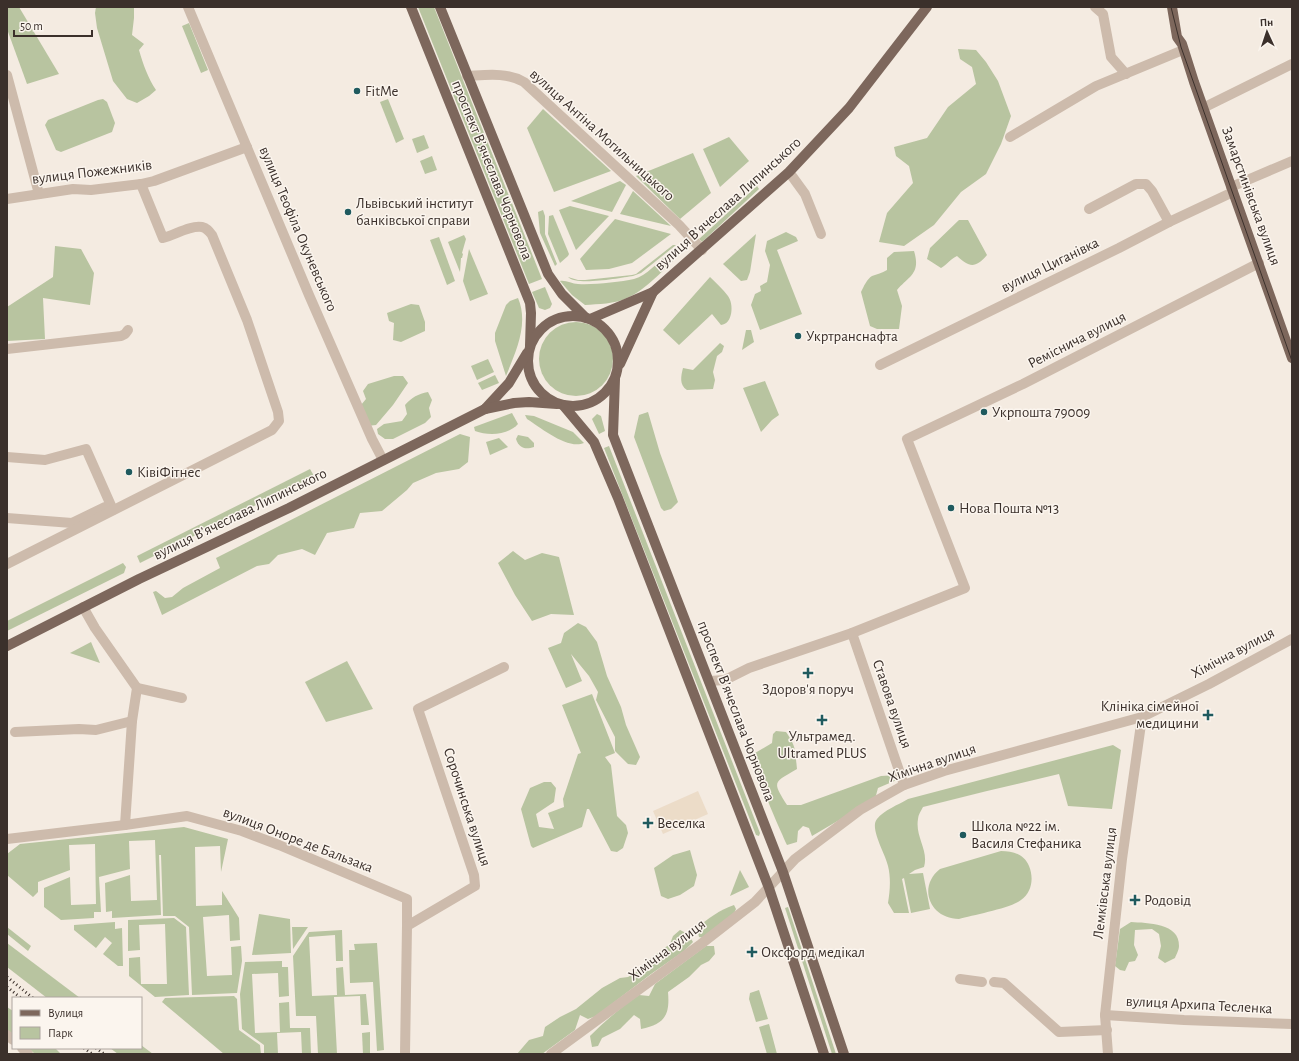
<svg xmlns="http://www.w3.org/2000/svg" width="1299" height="1061" font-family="'Alegreya Sans',sans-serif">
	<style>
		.green { fill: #b8c4a0 }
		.plaza { fill: #ecdcc8 }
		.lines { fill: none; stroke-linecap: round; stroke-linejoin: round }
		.minor { stroke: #cdbbac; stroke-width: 10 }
		.major { stroke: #7d675c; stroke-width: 10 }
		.tram { stroke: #3b302b; stroke-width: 1 }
		.rail { stroke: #3b302b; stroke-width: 3; stroke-dasharray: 1 3; stroke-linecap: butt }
		.poi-dot { fill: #1f5a5e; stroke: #fbf5ee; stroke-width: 1.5 }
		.labels { text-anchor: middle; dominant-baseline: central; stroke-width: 3; stroke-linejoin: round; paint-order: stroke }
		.poi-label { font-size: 15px; fill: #3b302b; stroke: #fbf5ee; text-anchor: start }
		.street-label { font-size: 15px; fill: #3b302b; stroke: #fbf5ee }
	</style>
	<rect width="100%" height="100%" fill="#f4ebe1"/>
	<g class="green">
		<polygon points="7,7 19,7 59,74 27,84 7,29"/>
		<path d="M96,7h38v11l-2,17 12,9 -5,6c4,14 9,28 17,40l-7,6 -12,7 -10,-4 -14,-18 -16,-53 -2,-15z"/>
		<polygon points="418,7 434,7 542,279 529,284"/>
		<polygon points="189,23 208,70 201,73 182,26"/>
		<polygon points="958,49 976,50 986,62 998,81 1011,116 1001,144 986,174 961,192 934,225 904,246 879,242 887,213 913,183 909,166 896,156 894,147 927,138 948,107 976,84 972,67 960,59"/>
		<polygon points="103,99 107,102 115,123 112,132 61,152 56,150 45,125 48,120 98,100"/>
		<polygon points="388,99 404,139 396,143 380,102"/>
		<polygon points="543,109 611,171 554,192 527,128"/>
		<polygon points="424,135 429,148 417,153 412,139"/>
		<polygon points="729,137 749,161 720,187 703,149"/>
		<polygon points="693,153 711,193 680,219 636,176"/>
		<polygon points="432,156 437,170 425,174 420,161"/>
		<polygon points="620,181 626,185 612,212 571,201"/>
		<polygon points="757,186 759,189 702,242 699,239"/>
		<polygon points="633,191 671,226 620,214"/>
		<polygon points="570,206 609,216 576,250 559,210"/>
		<polygon points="543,210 545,216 545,234 557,264 555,266 540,233 538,212"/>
		<polygon points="553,215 569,254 568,256 560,263 548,234 549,216"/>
		<polygon points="615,219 671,234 632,263 609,269 586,270 580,259"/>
		<path d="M959,220h9l19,35c-12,14 -18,12 -30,1 -8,4 -9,8 -16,12l-14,-9 3,-11z"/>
		<polygon points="786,232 796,237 798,241 777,250 802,314 760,330 751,305 755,294 761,291 760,286 767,282 770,265 765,251 767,241"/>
		<polygon points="756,234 750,272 747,280 741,281 723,264"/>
		<polygon points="464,235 466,239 462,253 463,254 462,258 461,258 460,272 448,242"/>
		<polygon points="439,237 455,281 447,285 430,240"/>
		<path d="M673,245h3l-35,28 -8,3c-13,2 -57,10 -65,1l10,3h7l47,-5 4,-1z"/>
		<polygon points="55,246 81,249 94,273 90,305 43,298 45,339 7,341 7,307 53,277"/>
		<polygon points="469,249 488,294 470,301 463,281"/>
		<path d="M675,250l5,4c-15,14 -34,36 -53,44 -12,6 -29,6 -42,7l-13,-10 -12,-14c6,-1 12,3 18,3 15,1 42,-2 56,-5 16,-4 26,-22 41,-29z"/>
		<path d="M914,251c7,23 -5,25 -17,39l5,16 -3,23h-22l-7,-3 -9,-34c3,-6 6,-13 11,-16 5,-2 10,-3 15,-6v-12l7,-6z"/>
		<path d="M710,277c6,6 13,12 18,19 6,8 5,28 -7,29l-9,-11 -33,31 -16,-15z"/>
		<polygon points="545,287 552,304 550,308 545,310 539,308 532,292"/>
		<path d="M518,298c11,26 -2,53 -12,78l-11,-35v-8l11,-28 4,-4z"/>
		<polygon points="411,304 419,305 425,322 425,331 401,342 393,340 394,323 389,321 387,313"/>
		<circle cx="576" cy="359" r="37"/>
		<polygon points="746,330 751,330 754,342 742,350"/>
		<path d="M720,343l4,3 -2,6 -5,4 -4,16 2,8 -2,9 -26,1c-8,-5 -6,-14 -4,-22l10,2z"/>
		<polygon points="488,359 494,372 477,380 471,366"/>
		<polygon points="495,375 499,383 482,390 478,383"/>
		<polygon points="394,376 403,376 408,383 393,405 376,425 367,426 361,405 366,399 363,391 368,384"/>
		<polygon points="765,381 779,415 772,420 761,432 743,388"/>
		<path d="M428,392l4,8 -3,8 2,9 -6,6 -32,16h-8l-7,-5 -1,-5 7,-5 18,-3 5,-7 -2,-9c7,-8 13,-11 23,-13z"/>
		<polygon points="648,412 660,453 678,502 671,509 664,511 661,508 634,437 639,415"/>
		<path d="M512,413l6,11c-10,11 -29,12 -43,7l-1,-4z"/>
		<polygon points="597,414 601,416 605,431 599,434 592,419"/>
		<path d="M525,415l9,1 39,16 11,11c-16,7 -43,-15 -57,-24z"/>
		<polygon points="460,434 470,437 468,462 459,469 436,473 413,483 407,490 382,511 360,513 354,528 327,533 315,555 302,549 278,555 269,564 257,566 162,615 153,592 156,591 165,598 172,597 183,588 220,568 216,558"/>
		<path d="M518,435l10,2 6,6v4c-9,3 -15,1 -18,-8z"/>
		<polygon points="499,438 508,447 490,455 486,442"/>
		<polygon points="609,446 760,833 759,836 756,835 604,448"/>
		<polygon points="310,469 314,476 140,563 137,556"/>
		<polygon points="513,551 525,560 542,553 559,557 574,615 551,614 532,621 515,595 498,563"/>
		<polygon points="123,563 126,567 124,573 7,631 7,621"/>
		<polygon points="578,623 586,627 597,642 607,676 621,707 626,725 640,757 636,765 628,764 615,751 615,737 596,700 598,692 589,676 571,654 582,681 566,688 548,648 561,643 564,633"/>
		<polygon points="91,642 100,663 70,653"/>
		<polygon points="347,661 373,709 326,722 305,682"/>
		<polygon points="592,694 615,753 605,757 611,765 617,816 626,825 628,833 623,848 617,852 611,851 589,809 587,809 582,827 533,848 531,846 521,809 530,788 544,782 551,782 556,788 554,802 536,814 539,827 554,829 548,813 564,807 563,799 578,754 581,753 562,705"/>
		<path d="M776,731l10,1c11,16 9,19 11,37 -24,14 -25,12 -10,36h14l80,-29 16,-1 2,4 -21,9 -3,11 -63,37 -3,-8 -6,-2 -5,5 -1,11 -10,3c-7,-16 -36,-78 -32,-92l17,-10 1,-9z"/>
		<path d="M1113,745l8,5 -9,59 -44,-3 -9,-32 -72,17 -64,16c-2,4 -5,8 -5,12 -3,18 11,31 6,48l-9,3 -6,4 14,-1 7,36 -19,4 -7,-35 -2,1 7,34h-15l-6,-10c2,-12 3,-25 0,-37 -2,-11 -19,-38 -11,-47 7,-9 21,-14 31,-20z"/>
		<polygon points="184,827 228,839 221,872 220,846 195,847 196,906 222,905 222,891 239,918 240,940 230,941 229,915 203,917 207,976 232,975 231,947 241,946 242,961 237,993 192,995 189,927 175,916 163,916 161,855 159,855 161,915 112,918 112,911 106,912 105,883 130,875 131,901 157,900 155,840 129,841 130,869 99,877 101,912 94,912 94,918 61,920 44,907 44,888 70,877 71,905 96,904 95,844 69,845 70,870 38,882 38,892 33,897 7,875 7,854 20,844"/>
		<polygon points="690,850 697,875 694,886 680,895 668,899 661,896 654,868 673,855"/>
		<path d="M1001,851c12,0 23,3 28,15 5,12 3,26 -8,34 -10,8 -48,15 -62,19 -29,0 -42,-32 -19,-50z"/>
		<polygon points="740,870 749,887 730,896"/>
		<path d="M734,905l2,4 -4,9 -28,20 -5,-1 -2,-9c11,-10 23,-18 37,-23z"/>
		<polygon points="788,907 836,1054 832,1054 785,908"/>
		<polygon points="259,914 290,919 291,953 252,955"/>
		<polygon points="174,918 186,927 189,995 155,997 129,976 129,958 140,957 141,984 167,984 165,924 139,925 140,950 128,951 128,920"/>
		<polygon points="115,922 115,929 122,928 123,966 118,966 103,954 112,943 105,937 96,948 74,930 74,925"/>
		<path d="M1131,922c16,1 49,1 48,24 0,4 -3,9 -4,12l-10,5 -7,-5 3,-12 -2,-12 -7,-5 -17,1 -1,15 4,10 -3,6 -6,1 -4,9 -5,-1 -5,-4 5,-37z"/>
		<polygon points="7,927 31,946 28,951 7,934"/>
		<polygon points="292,927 308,927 293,949"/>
		<polygon points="342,930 343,961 336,961 335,935 309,937 312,996 337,995 336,968 343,967 345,995 366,994 369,1025 361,1025 360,996 334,997 337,1054 318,1054 316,1016 296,1016 293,956 309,932"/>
		<polygon points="680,930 688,934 693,942 684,951 651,974 596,1016 588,1019 580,1015 575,1030 542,1054 517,1054 529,1040 543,1036 545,1027 560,1017 576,1009 602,988 620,978 628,977 635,973 648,960 670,944 673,936"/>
		<polygon points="7,943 80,998 47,998 7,967"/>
		<polygon points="377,943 384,1050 377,1051 373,982 350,983 349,950 355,950 354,944"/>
		<path d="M706,946h8l1,8 -6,7 -8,4 -12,12 -21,15c2,23 -3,32 -27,37l-1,-10 -6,-4 -14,14 -18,9 -4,8 -6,1 -2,-11c15,-15 31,-29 49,-41l10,1 6,-12z"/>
		<polygon points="282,961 282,967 288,967 289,996 279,997 278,973 252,974 255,1033 280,1032 279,1003 289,1002 290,1028 310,1028 311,1054 302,1054 301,1032 277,1033 278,1054 264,1054 264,1045 242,1029 240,994 245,962"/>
		<polygon points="759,990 768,1019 756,1022 749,999 750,993"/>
		<polygon points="234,996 237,999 239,1030 260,1045 261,1054 224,1054 162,1002 165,998"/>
		<polygon points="7,1007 13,1011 13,1035 7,1030"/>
		<polygon points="769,1024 777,1054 767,1054 759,1027"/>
		<polygon points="370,1032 370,1054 363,1054 362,1033"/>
		<polygon points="141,1045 153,1054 118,1054 110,1048 141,1048"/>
		<polygon points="28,1048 55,1048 61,1054 35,1054"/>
	</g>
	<polygon class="plaza" points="698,791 708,814 663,834 653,811"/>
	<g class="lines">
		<g class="minor">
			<polyline points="188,7 309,295 372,439 383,460"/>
			<polyline points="1095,7 1103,14 1111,57 1126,74"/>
			<polyline points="7,75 39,194"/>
			<path d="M467,76c20,-1 39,-4 57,6l155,143 23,25"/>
			<polyline points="1203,108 1292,64"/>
			<polyline points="1010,137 1096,86 1183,50"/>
			<polyline points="789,172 805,194 821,234"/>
			<polyline points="1231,187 1292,161"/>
			<polyline points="7,199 73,189 91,190 141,184 154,181 247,147"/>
			<polyline points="1089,209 1136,184 1146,184 1152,191 1169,222"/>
			<polyline points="7,349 121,336 125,334 128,330"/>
			<polyline points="880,365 1119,248 1169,222 1233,192"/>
			<polyline points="7,457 45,460 86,449 113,510"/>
			<polyline points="7,518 72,523 105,507"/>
			<path d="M7,564l265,-134 7,-9 -1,-9 -31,-92 -35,-85c-3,-4 -5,-7 -10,-8 -12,-2 -27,8 -39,11l-22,-54"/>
			<polyline points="83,607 95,628 137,688 132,721 125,825"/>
			<polyline points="852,633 904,785"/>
			<polyline points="709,681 725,680 749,668 852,633 965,588 907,439 1023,384 1259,263"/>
			<polyline points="137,688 182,698"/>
			<polyline points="15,732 79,729 96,730 132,721"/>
			<polyline points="7,839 125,825 187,816 242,831 279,845 407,899 407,926 405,1054"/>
			<polyline points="407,926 475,886 474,875 418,709 504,667"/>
			<polyline points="960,979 982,982"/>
			<polyline points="994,982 1004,983 1059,1032 1107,1030"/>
			<polyline points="1105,1015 1184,1020 1292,1024"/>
			<polyline points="7,1035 13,1040"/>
			<polyline points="22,1048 28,1054"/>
			<polyline points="551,1054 701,944 755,902 795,859 860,810 881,798 904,785 944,771 1142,717 1209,684 1292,639"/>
			<polyline points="1108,1054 1105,1015 1122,859 1142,717"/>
		</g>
		<g class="major">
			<polyline points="411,7 530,303 531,313 530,346"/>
			<polyline points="440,7 548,274 562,294 586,318"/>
			<polyline points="1172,7 1177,37 1182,44 1194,82 1292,358"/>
			<circle cx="573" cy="361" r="45"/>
			<polyline points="590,319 653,292 789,172 849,108 927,7"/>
			<polyline points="620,364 653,292"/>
			<polyline points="615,379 613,435 783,872 844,1054"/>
			<polyline points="563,405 594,442 618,498 769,888 824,1054"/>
			<polyline points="485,409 509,383 527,353"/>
			<polyline points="7,646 139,579 289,508 485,409 514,403 529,402 557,404"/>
		</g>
		<polyline class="tram" points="1171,7 1181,47 1292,361"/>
		<g class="rail">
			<polyline points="7,977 33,998"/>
			<polyline points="7,987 21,998"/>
			<polyline points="84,1048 92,1054"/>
			<polyline points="96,1048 104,1054"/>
		</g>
	</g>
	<g class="poi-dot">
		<circle cx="357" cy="91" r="4"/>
		<circle cx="348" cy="212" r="4"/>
		<circle cx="798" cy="336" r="4"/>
		<circle cx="984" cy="412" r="4"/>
		<circle cx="129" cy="472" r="4"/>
		<circle cx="951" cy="508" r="4"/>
		<path d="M806 667h4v4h4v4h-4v4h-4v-4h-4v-4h4z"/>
		<path d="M1206 709h4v4h4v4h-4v4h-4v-4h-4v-4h4z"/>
		<path d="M820 714h4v4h4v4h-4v4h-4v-4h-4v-4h4z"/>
		<path d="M646 817h4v4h4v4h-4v4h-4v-4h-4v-4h4z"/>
		<circle cx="963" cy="835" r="4"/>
		<path d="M1133 894h4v4h4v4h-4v4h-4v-4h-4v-4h4z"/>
		<path d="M750 946h4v4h4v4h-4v4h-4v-4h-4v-4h4z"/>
	</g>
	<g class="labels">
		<g class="poi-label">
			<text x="365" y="91">FitMe</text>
			<text x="356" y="203">Львівський інститут<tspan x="356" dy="17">банківської справи</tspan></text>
			<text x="806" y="336">Укртранснафта</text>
			<text x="992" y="412">Укрпошта 79009</text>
			<text x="137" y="472">КівіФітнес</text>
			<text x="959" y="508">Нова Пошта №13</text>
			<text x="808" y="689" text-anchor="middle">Здоров'я поруч</text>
			<text x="1199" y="706" text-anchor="end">Клініка сімейної<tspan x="1199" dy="17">медицини</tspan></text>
			<text x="822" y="736" text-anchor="middle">Ультрамед.<tspan x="822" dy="17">Ultramed PLUS</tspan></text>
			<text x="657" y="823">Веселка</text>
			<text x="971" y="826">Школа №22 ім.<tspan x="971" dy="17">Василя Стефаника</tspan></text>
			<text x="1144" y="900">Родовід</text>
			<text x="761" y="952">Оксфорд медікал</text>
		</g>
		<g class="street-label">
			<text transform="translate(602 135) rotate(42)">вулиця Антіна Могильницького</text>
			<text transform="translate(492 170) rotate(68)">проспект Вʼячеслава Чорновола</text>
			<text transform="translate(92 172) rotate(-7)">вулиця Пожежників</text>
			<text transform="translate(1251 196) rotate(70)">Замарстинівська вулиця</text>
			<text transform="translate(728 204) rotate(-42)">вулиця Вʼячеслава Липинського</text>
			<text transform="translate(298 229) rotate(67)">вулиця Теофіла Окуневського</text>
			<text transform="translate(1050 265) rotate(-26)">вулиця Циганівка</text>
			<text transform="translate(1077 340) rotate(-27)">Реміснича вулиця</text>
			<text transform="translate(240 514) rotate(-26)">вулиця Вʼячеслава Липинського</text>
			<text transform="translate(1233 653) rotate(-28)">Хімічна вулиця</text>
			<text transform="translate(892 704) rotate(71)">Ставова вулиця</text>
			<text transform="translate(736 711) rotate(69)">проспект Вʼячеслава Чорновола</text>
			<text transform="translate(932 763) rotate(-19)">Хімічна вулиця</text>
			<text transform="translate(467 807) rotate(72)">Сорочинська вулиця</text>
			<text transform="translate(298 840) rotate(21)">вулиця Оноре де Бальзака</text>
			<text transform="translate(1105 883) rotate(-83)">Лемківська вулиця</text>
			<text transform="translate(667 950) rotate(-37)">Хімічна вулиця</text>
			<text transform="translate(1199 1005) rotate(3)">вулиця Архипа Тесленка</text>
		</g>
	</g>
	<rect width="1299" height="1061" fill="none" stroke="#3b302b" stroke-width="16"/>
	<rect x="12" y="997" width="130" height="52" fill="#fbf5ee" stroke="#aea6a0"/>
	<rect x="20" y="1010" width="20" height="6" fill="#7d675c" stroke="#aea6a0"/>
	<text x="48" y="1017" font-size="12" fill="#3b302b">Вулиця</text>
	<rect x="20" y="1027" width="20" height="12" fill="#b8c4a0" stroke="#aea6a0"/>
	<text x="48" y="1037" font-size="12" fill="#3b302b">Парк</text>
	<g transform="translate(1267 32) rotate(357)" stroke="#fbf5ee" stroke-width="3" paint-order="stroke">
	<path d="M0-3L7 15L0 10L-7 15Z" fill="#3b302b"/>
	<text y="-6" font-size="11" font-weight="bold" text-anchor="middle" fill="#3b302b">Пн</text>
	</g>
	<path d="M14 30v6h78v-6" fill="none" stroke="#3b302b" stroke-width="2"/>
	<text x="20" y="30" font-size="12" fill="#3b302b" stroke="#fbf5ee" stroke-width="3" paint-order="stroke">50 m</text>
</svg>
